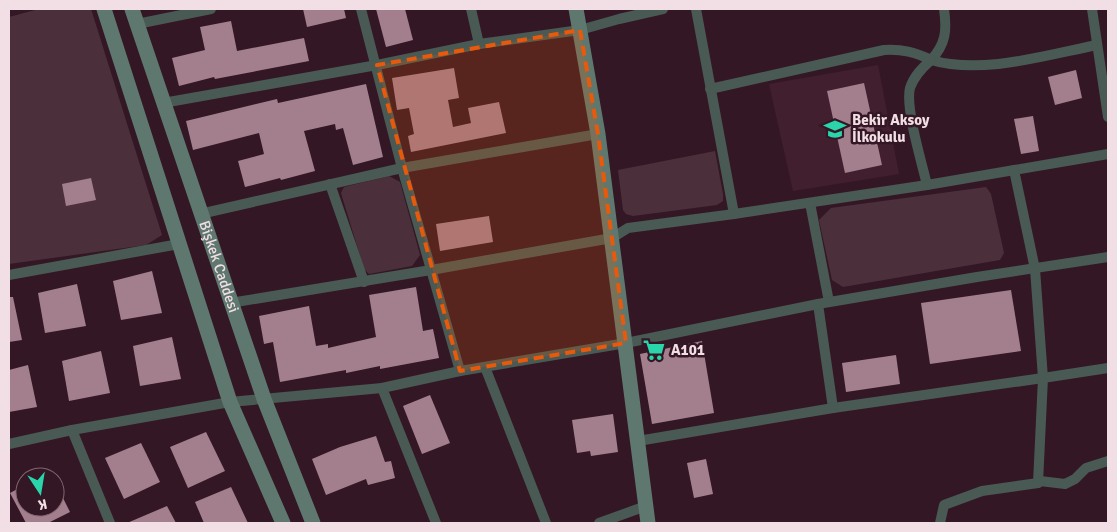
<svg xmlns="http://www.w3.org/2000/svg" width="1117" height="532" font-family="Signika,sans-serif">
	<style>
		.built { fill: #421f2f }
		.green { fill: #4b303b }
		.building { fill: #a37f8d }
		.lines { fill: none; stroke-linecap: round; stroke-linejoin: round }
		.street { stroke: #495954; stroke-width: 10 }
		.secondary { stroke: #5e786f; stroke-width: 15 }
		.marked { fill: #e8590c; fill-opacity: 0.2; stroke: #e8590c; stroke-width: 4; stroke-dasharray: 10 6; stroke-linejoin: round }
		.labels { text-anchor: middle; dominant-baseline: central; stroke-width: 5; stroke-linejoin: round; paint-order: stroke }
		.poi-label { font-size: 15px; font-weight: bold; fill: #f2dee5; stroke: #341724; text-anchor: start }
		.street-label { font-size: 15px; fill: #f2dee5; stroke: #341724 }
	</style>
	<rect width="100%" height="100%" fill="#341724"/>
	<polygon class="built" points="878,65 899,174 793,191 769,84"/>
	<g class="green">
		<polygon points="39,9 91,9 162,235 146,245 9,264 9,17"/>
		<polygon points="715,151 723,194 723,201 717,205 633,216 626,214 623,210 618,170"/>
		<polygon points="389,176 400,182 420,255 412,266 369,274 364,269 341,193 344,187"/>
		<polygon points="986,187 991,194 1004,253 1000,260 843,287 832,280 819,220 831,208"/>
	</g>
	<g class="building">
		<polygon points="303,9 344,9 346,18 307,27"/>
		<polygon points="376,9 405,9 413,40 386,47"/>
		<polygon points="231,21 237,51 304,38 309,61 215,79 214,77 179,86 172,58 205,50 200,27"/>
		<polygon points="454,68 459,98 448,100 453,127 471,123 468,108 499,102 506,133 411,152 408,136 414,134 409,108 397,110 392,78"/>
		<polygon points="1076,70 1082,98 1055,105 1048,77"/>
		<polygon points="864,83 882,165 845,173 827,91"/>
		<polygon points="366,84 383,157 353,165 343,128 336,130 335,124 304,131 315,171 281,180 280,178 245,187 238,161 264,154 259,133 193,150 186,121 277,99 278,103"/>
		<polygon points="1033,116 1039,151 1021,154 1014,119"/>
		<polygon points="91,178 96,200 66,206 62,184"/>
		<polygon points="489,216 493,242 440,251 436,224"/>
		<polygon points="152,271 162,313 121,320 113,281"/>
		<polygon points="77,284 86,326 45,333 38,293"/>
		<polygon points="416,287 423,331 433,329 439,358 380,369 380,366 346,373 346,370 280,382 273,342 264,344 259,316 309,306 316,346 328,344 328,348 376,337 369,295"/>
		<polygon points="1011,290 1021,351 930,364 921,303"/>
		<polygon points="9,297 13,297 22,340 9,342"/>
		<polygon points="172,337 181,379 140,386 133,346"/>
		<polygon points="702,341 714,413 652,424 640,354"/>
		<polygon points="101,351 110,393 69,401 62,361"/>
		<polygon points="896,355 900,384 846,392 842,363"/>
		<polygon points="28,365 37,407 9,412 9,370"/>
		<polygon points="430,395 450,443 422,454 403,406"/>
		<polygon points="613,414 618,452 591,456 590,451 577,453 572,420"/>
		<polygon points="206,432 225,471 188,488 170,447"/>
		<polygon points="376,436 385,462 391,461 395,478 368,485 366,479 326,495 312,459 340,447"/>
		<polygon points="141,443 160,482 124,499 105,458"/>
		<polygon points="706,459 713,494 694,498 687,463"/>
		<polygon points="55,482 70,512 48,523 26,523 10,493 25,485 25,507 55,507"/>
		<polygon points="231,487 248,523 204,523 195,502"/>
		<polygon points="167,506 176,523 127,523"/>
	</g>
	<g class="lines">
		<g class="street">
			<polyline points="361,9 402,168 460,371"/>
			<polyline points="471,9 479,44"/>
			<polyline points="696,9 734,214"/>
			<path d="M944,9c3,21 2,35 -13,51 51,15 115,-5 166,-15"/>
			<polyline points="1092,9 1108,117"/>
			<polyline points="137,24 211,9"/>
			<path d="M710,89l174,-39c18,-1 31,2 47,10 -9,8 -17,16 -21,28 -5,20 12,75 17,97"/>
			<polyline points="163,103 377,65 479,44 580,30 619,19 663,9"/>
			<polyline points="330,184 364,282"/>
			<polyline points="810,203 829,302"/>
			<polyline points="200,214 402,168 598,134"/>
			<polyline points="9,275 179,244"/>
			<polyline points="230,303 431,270 612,238 628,228 734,214 927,185 1108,154"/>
			<polyline points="818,304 833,408"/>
			<polyline points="485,367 546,523"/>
			<polyline points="382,388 436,523"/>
			<polyline points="72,430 110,523"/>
			<polyline points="638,441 833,408 1043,378 1035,269 1014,170"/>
			<polyline points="9,444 72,430 230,402 382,388 460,371 626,343 818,304 977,277 1108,257"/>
			<polyline points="1038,483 1043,378 1108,368"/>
			<polyline points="599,523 646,506"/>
			<polyline points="940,523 944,505 982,491 1038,483 1040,481 1065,484 1075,479 1086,468 1108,461"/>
		</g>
		<g class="secondary">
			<polyline points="104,9 230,402 283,523"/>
			<path id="s1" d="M132,9l132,390 49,124"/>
			<polyline points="576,9 598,134 648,523"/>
		</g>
	</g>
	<path class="marked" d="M580,30l18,104 28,209 -166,28 -83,-306z"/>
	<defs>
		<g id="school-bare" transform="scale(1.725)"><path d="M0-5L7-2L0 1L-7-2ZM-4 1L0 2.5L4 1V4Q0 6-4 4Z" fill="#2ad5ac" stroke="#341724" stroke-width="2.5" paint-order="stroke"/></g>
		<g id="supermarket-bare" transform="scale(1.725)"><path d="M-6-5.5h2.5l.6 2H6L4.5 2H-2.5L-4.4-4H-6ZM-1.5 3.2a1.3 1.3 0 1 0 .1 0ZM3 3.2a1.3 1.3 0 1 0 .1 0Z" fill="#2ad5ac" stroke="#341724" stroke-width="2.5" paint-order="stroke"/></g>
	</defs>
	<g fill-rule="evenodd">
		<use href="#school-bare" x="835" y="129"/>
		<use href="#supermarket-bare" x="654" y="350"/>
	</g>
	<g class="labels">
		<g class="poi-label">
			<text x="852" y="120">Bekir Aksoy<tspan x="852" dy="17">İlkokulu</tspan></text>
			<text x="671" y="350">A101</text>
		</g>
		<g class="street-label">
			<text stroke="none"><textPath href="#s1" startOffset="272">Bişkek Caddesi</textPath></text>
		</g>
	</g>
	<rect width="1117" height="532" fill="none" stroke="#f2dee5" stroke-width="20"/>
	<g transform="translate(40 492) rotate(168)"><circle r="24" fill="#341724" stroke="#806771"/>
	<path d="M0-4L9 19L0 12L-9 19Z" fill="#2ad5ac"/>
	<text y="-8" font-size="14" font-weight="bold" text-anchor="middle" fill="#f2dee5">K</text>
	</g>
</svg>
